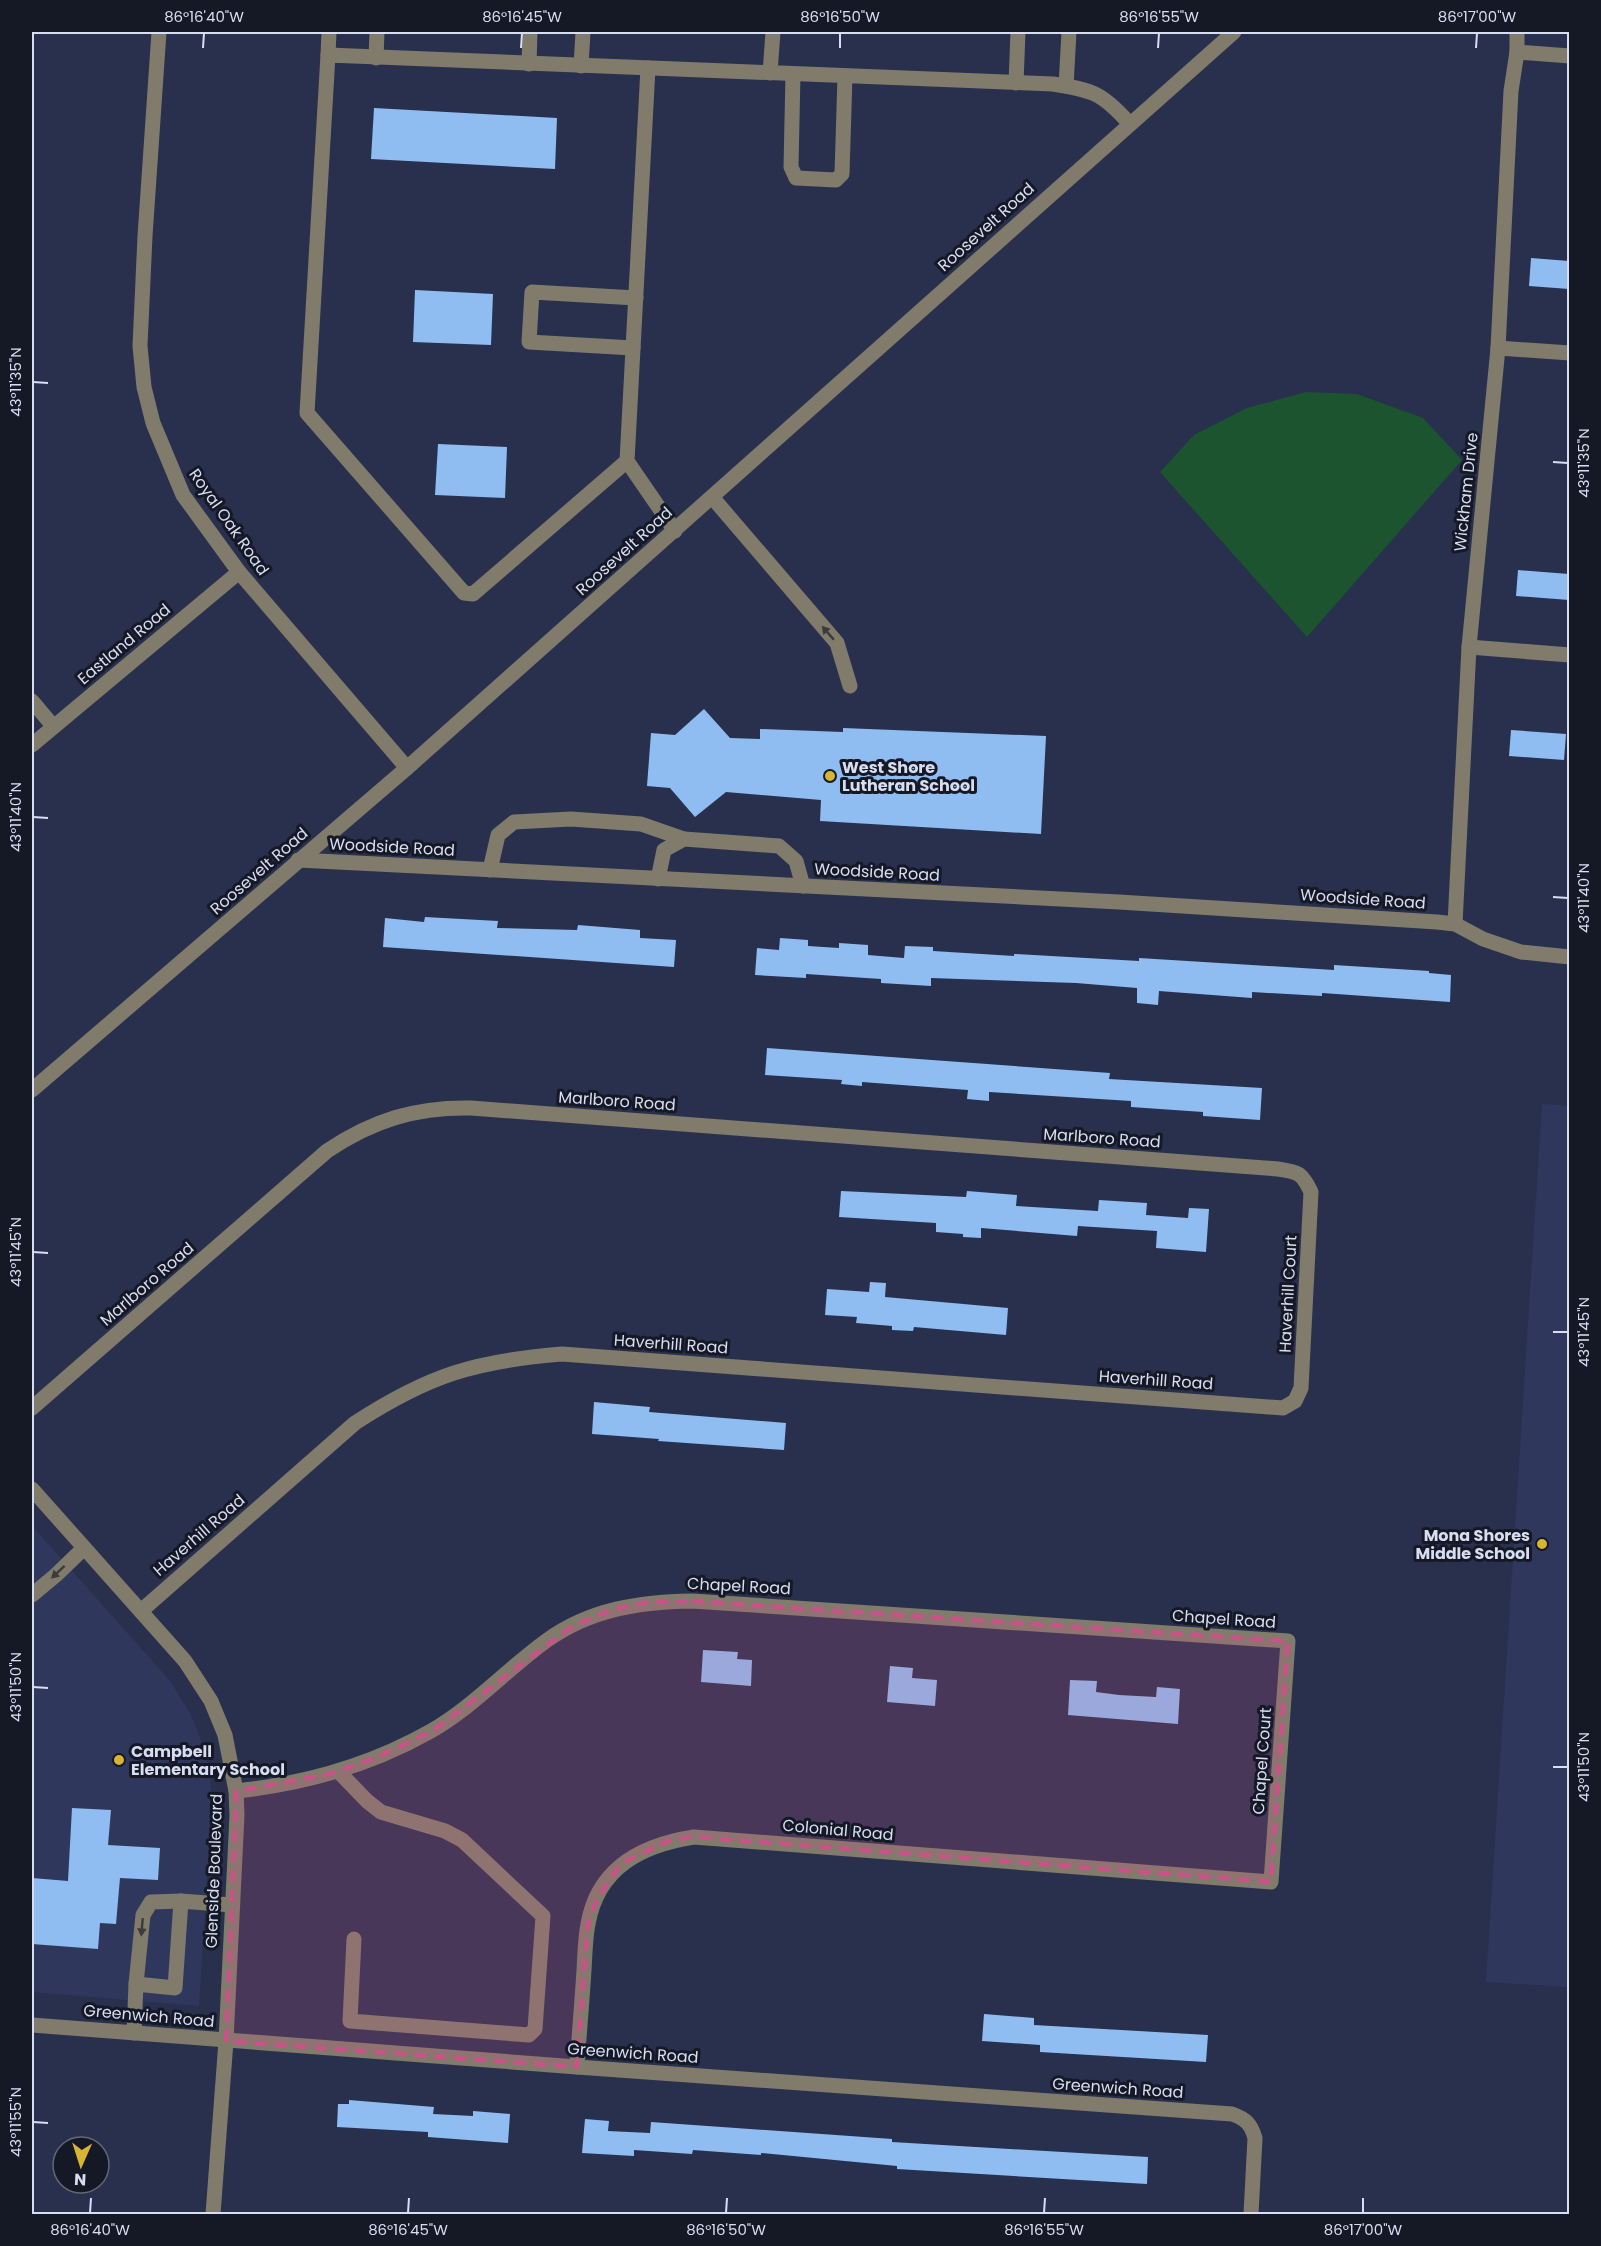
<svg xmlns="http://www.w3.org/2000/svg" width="1601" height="2246" font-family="Poppins,sans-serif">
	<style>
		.built { fill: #2f385c }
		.green { fill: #1c5430 }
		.building { fill: #8fbdf1 }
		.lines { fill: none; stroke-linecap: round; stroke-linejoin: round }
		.minor { stroke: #817b6b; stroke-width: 15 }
		.oneway { fill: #3b3b3e }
		.marked { fill: #c95388; fill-opacity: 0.2; stroke: #c95388; stroke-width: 4.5; stroke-dasharray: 12 8; stroke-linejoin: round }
		.ticks { fill: none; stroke: #d8def1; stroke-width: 2 }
		.poi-dot { fill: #d8b434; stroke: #151926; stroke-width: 2 }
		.labels { text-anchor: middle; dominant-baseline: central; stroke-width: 6; stroke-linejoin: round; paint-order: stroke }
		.street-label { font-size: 16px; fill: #d8def1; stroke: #151926 }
		.poi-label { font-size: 16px; font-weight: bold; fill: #d8def1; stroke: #151926; text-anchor: start }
		.neatline { fill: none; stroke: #d8def1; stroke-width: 2 }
		.ticks-label { font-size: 15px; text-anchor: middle; fill: #d8def1 }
	</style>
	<rect width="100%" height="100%" fill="#28304e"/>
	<g class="built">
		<polygon points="1542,1104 1570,1106 1569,1987 1486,1982"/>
		<polygon points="32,1526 170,1681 191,1715 204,1748 210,1772 212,1798 199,2006 32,1992"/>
	</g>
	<polygon class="green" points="1306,392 1357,394 1423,418 1462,460 1307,637 1160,472 1194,435 1247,408"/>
	<g class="building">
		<polygon points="374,108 557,118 555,169 371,159"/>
		<polygon points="1531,258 1569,261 1569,289 1529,286"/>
		<polygon points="415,290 493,294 491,345 413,342"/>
		<polygon points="438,444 507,447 505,498 435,495"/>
		<polygon points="1518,570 1569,574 1569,600 1516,596"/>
		<polygon points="704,709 730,738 760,739 760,729 843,732 843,728 1046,736 1041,834 820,821 821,800 726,792 695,817 670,788 647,786 651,733 675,735"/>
		<polygon points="1511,730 1566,734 1564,760 1509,756"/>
		<polygon points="425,917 498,921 497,928 577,930 578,925 640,930 640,938 676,940 674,967 383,947 385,918 424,922"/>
		<polygon points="780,938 808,940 808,946 839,948 839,943 868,945 868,955 904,958 905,946 933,947 933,951 1014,956 1014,954 1139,961 1139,958 1334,970 1334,965 1429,971 1429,973 1451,975 1450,1002 1322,993 1322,996 1252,992 1252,998 1159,991 1158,1005 1137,1003 1137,988 1076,983 931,978 931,986 881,983 881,979 806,974 806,978 755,975 757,948 779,950"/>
		<polygon points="767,1048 1110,1073 1109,1079 1262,1088 1260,1120 1203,1116 1203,1112 1131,1107 1131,1101 989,1092 989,1101 967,1099 968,1090 862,1082 862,1086 841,1084 842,1080 765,1075"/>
		<polygon points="841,1191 966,1197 967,1191 1017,1195 1016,1206 1098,1211 1099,1200 1147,1203 1146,1215 1188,1218 1189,1208 1209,1209 1206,1252 1156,1248 1157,1231 1078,1226 1077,1236 981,1228 981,1238 963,1237 963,1234 936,1232 936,1223 839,1217"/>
		<polygon points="870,1282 886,1283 885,1297 1008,1308 1006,1335 914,1327 913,1331 892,1330 892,1326 856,1323 857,1317 825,1315 827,1289 869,1292"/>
		<polygon points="594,1402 650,1407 649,1412 786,1423 784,1450 658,1441 659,1439 592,1434"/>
		<polygon points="703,1650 738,1652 737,1659 752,1660 751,1686 701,1682"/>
		<polygon points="890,1666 913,1668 912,1678 937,1680 935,1706 887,1702"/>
		<polygon points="1070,1680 1097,1681 1096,1692 1119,1695 1156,1697 1157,1687 1180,1689 1178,1724 1068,1715"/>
		<polygon points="72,1808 111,1810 108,1845 160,1848 158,1880 120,1878 116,1924 100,1923 98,1949 32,1944 32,1878 68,1881"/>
		<polygon points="984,2014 1034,2018 1034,2025 1208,2035 1206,2062 1040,2052 1040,2045 982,2041"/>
		<polygon points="349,2100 434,2107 433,2114 473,2116 473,2111 510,2114 508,2143 428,2137 428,2132 337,2127 338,2104 349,2104"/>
		<polygon points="585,2119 609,2121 608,2131 650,2133 651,2122 892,2139 892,2142 1148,2157 1147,2184 897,2169 897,2166 761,2153 761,2155 693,2150 692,2154 634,2150 634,2156 582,2153"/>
	</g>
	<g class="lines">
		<g class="minor">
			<polyline points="159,32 145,236 140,346 144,387 153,423 183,495 239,572 407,768"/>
			<polyline points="1517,52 1570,56"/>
			<polyline points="328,55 329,32"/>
			<polyline points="376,58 377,32"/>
			<polyline points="529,64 530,32"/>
			<polyline points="581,66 583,32"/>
			<polyline points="648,68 627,461 675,531"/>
			<polyline points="770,73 773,32"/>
			<polyline points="793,74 791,167 796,178 836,180 842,174 845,76"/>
			<polyline points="1016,83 1018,32"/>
			<polyline points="1066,86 1069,32"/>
			<polyline points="633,348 529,342 532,292 636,298"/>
			<polyline points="1498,348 1570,353"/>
			<path d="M627,461l-154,133 -9,-1 -157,-180 21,-358 725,29c40,6 49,9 76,39"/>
			<polyline points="712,497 837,643 850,686"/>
			<polyline points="1469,647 1570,655"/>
			<polyline points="32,701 53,726"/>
			<polyline points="32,745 239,572"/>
			<polyline points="298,860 1119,902 1437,922 1455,924 1483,939 1521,952 1570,957"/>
			<polyline points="490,870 498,835 514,822 571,819 641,824 684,839"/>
			<polyline points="658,879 664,850 684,839 779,846 796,861 803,886"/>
			<polyline points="1455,924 1469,647 1498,348 1511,91 1517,52 1517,32"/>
			<polyline points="32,1090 407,768 1234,32"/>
			<path d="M32,1408l295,-257c46,-31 89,-44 144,-43l807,61c21,3 24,4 33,23l-10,196 -6,13 -12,7 -721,-54c-87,7 -133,21 -207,69l-214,188"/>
			<polyline points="32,1489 185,1661 211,1701 225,1735 236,1791 237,1815 226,2041 213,2214"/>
			<polyline points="32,1595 56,1575 84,1548"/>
			<polyline points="338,1771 367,1801 381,1812 445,1831 462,1840 543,1916 535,2029 529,2035 350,2021 354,1939"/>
			<path d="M236,1791c67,-7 135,-26 195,-60 42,-24 75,-61 115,-90 44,-32 93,-39 146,-40l596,40 -17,241 -577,-45c-52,8 -96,30 -106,87 -3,15 -3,31 -4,46 -2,33 -5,65 -7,97"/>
			<polyline points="136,1984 143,1915 151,1902 181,1901"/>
			<path d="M32,2025l545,42 655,47c14,5 19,10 23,24l-4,76"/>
			<polyline points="134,2033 136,1984 175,1988 181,1901 232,1905"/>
		</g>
	</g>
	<defs><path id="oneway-solid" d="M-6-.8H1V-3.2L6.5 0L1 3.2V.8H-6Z" transform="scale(1.5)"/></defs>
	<g class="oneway">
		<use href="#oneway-solid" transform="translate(828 633) rotate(-131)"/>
		<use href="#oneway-solid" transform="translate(58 1572) rotate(137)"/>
		<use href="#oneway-solid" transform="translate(142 1927) rotate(95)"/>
	</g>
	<path class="marked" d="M692,1601l596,40 -17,241 -577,-45 -26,4 -47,23 -24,36 -9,23 -11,144 -351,-26 10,-250 93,-17 48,-17 55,-26 139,-104 41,-18 37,-7z"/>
	<path class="ticks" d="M203,48l1,-15M521,48l1,-15M840,48v-15M1158,48l1,-15M1476,48l1,-15M33,382l15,1M1553,462l15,1M33,817l15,1M1553,897l15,1M33,1252l15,1M1553,1332h15M33,1687l15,1M1553,1767h15M33,2122l15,1M90,2213l1,-15M408,2213l1,-15M726,2213l1,-15M1044,2213l1,-15M1363,2213v-15"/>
	<g class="poi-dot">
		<circle cx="830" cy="776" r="6"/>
		<circle cx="1542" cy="1544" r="6"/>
		<circle cx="119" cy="1760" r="6"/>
	</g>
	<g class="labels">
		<g class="street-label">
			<text transform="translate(986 227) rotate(-42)">Roosevelt Road</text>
			<text transform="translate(1466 492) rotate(-84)">Wickham Drive</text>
			<text transform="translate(229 522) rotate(55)">Royal Oak Road</text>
			<text transform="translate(624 551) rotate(-42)">Roosevelt Road</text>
			<text transform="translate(124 644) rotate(-40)">Eastland Road</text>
			<text transform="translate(392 847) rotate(3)">Woodside Road</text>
			<text transform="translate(259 871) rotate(-41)">Roosevelt Road</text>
			<text transform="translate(877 872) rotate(3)">Woodside Road</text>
			<text transform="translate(1363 899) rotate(4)">Woodside Road</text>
			<text transform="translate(617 1101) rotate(4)">Marlboro Road</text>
			<text transform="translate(1102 1138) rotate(4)">Marlboro Road</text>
			<text transform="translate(147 1284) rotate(-41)">Marlboro Road</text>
			<text transform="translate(1288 1294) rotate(-87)">Haverhill Court</text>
			<text transform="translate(671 1344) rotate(4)">Haverhill Road</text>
			<text transform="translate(1156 1380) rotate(4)">Haverhill Road</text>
			<text transform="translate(199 1535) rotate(-41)">Haverhill Road</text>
			<text transform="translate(739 1586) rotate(3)">Chapel Road</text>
			<text transform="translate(1224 1619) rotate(4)">Chapel Road</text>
			<text transform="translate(1262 1761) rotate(-86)">Chapel Court</text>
			<text transform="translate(838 1830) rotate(5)">Colonial Road</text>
			<text transform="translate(214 1871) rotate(-88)">Glenside Boulevard</text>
			<text transform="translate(149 2016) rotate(5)">Greenwich Road</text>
			<text transform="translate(633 2053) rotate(4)">Greenwich Road</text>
			<text transform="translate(1118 2088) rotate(4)">Greenwich Road</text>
		</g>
		<g class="poi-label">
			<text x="842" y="767">West Shore<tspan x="842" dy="18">Lutheran School</tspan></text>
			<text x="1530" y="1535" text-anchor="end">Mona Shores<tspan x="1530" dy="18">Middle School</tspan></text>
			<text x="131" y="1751">Campbell<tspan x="131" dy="18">Elementary School</tspan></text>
		</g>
	</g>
	<rect width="1601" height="2246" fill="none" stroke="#151926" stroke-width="66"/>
	<g transform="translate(81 2165) rotate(183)"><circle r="28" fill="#151926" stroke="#636877" stroke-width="1.5"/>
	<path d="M0-4.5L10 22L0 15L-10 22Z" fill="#d8b434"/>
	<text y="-9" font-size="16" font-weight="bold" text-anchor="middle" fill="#d8def1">N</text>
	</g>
	<rect x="33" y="33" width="1535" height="2180" class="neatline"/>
	<g class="ticks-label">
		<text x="204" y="22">86°16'40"W</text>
		<text x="522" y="22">86°16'45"W</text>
		<text x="840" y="22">86°16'50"W</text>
		<text x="1159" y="22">86°16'55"W</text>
		<text x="1477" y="22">86°17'00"W</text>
		<text transform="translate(16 382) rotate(-90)" y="5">43°11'35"N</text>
		<text transform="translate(1584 463) rotate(-90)" y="5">43°11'35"N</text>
		<text transform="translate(16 817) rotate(-90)" y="5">43°11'40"N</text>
		<text transform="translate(1584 898) rotate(-90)" y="5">43°11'40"N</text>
		<text transform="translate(16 1252) rotate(-90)" y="5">43°11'45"N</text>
		<text transform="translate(1584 1332) rotate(-90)" y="5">43°11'45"N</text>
		<text transform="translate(16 1687) rotate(-90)" y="5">43°11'50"N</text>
		<text transform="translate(1584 1767) rotate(-90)" y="5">43°11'50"N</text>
		<text transform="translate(16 2122) rotate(-90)" y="5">43°11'55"N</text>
		<text x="90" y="2235">86°16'40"W</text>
		<text x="408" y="2235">86°16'45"W</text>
		<text x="726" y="2235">86°16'50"W</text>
		<text x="1044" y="2235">86°16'55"W</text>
		<text x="1363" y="2235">86°17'00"W</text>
	</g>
</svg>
